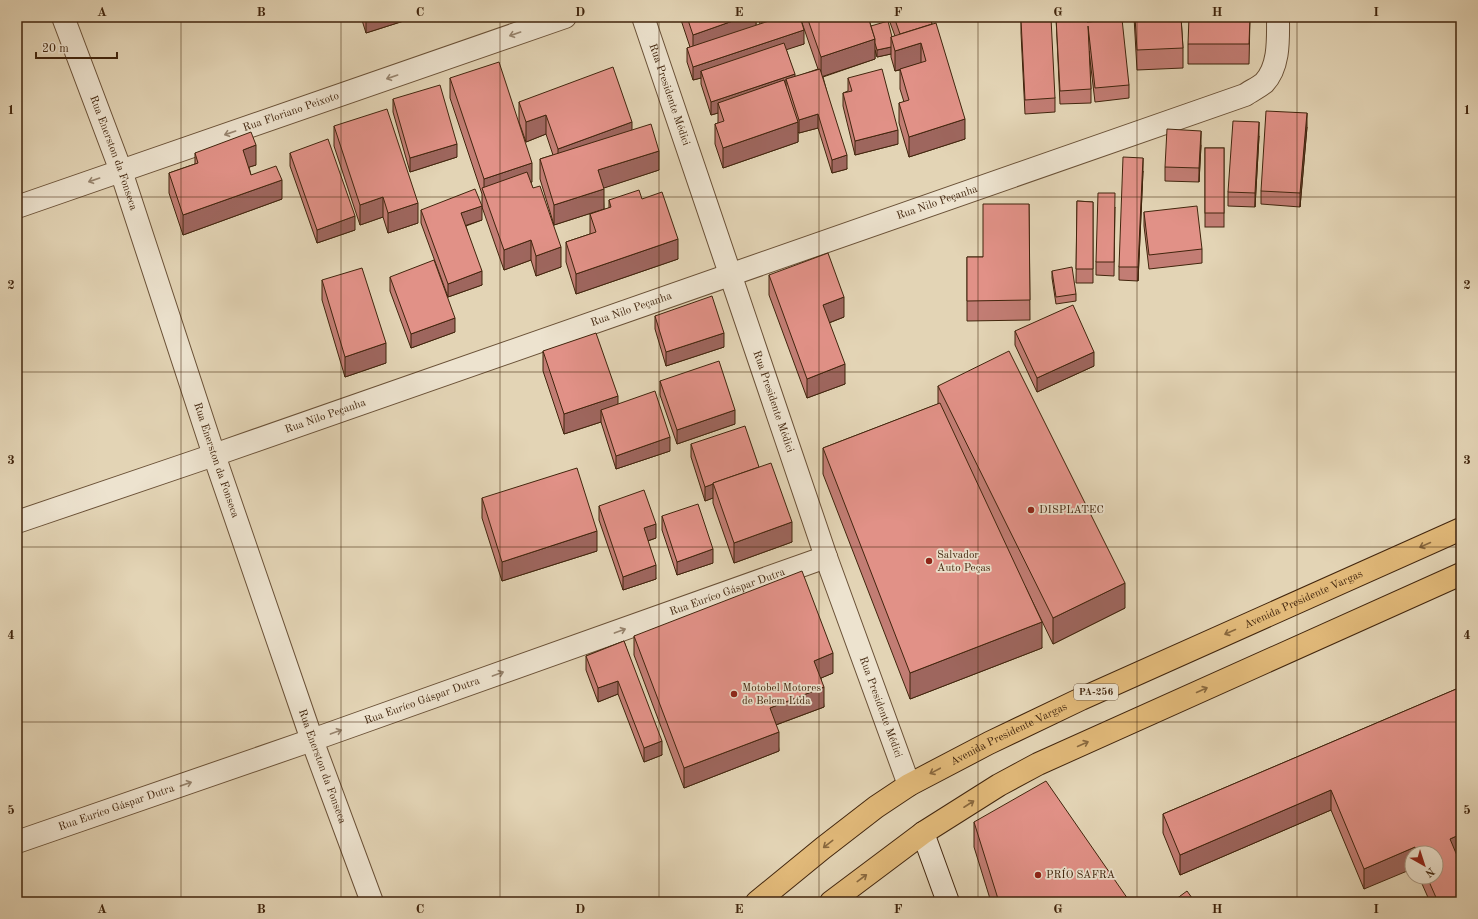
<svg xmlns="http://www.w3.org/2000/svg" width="1478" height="919" font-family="'Old Standard TT',serif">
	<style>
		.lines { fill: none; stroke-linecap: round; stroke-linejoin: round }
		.street-casing { stroke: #6a5137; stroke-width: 24 }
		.secondary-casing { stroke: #41250d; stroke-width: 24 }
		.primary-casing { stroke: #41250d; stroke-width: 24 }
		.street { stroke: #ede3cf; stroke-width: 22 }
		.secondary { stroke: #ede3cf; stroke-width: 22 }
		.primary { stroke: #e2ba7a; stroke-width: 22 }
		.wall { fill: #c27d74; stroke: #41250d }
		.shaded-wall { fill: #9e665e; stroke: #41250d }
		.building { fill: #e19187; stroke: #41250d }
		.oneway { stroke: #97846e }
		.oneway2 { stroke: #89683e }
		.grid { fill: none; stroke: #41250d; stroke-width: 1; stroke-opacity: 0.55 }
		.poi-dot { fill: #8f2418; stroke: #ede3cf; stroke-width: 1.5 }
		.labels { text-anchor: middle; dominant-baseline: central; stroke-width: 3.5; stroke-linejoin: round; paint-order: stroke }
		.shield { fill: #ede3cf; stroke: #755e47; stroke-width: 1 }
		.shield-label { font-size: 10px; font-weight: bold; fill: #41250d }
		.street-label { font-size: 11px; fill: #41250d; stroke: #ede3cf }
		.poi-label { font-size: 11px; fill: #41250d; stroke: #ede3cf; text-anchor: start }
		.neatline { fill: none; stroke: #41250d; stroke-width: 1.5 }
		.grid-label { font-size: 13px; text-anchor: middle; font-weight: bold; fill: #41250d }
	</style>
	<rect width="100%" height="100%" fill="#e3d4b5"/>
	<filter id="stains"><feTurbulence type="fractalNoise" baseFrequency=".005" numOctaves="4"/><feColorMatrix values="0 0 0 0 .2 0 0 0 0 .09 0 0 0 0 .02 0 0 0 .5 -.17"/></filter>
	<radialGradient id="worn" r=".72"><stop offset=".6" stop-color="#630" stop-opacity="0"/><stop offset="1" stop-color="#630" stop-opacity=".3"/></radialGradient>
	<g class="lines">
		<g class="street-casing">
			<g id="street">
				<path id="s1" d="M63,17l58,154 93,284 98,285 60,162"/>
				<path id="s2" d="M643,17l183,540 83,228"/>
				<path id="s3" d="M17,207l548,-190"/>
				<path id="s4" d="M17,522l197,-67 1031,-360c6,-4 14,-8 19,-12 16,-17 14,-45 14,-66"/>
				<path id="s5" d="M17,842l295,-102 514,-183"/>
			</g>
		</g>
		<g class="secondary-casing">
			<polyline id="secondary" points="923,833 948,902"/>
		</g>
		<g class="primary-casing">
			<g id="primary">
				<path id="s6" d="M757,902l66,-54 53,-41 33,-22 80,-42 92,-44 380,-170"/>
				<polyline points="831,902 923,833 999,785 1038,764 1461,574"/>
			</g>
		</g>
		<use href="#street" class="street"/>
		<use href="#secondary" class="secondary"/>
		<use href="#primary" class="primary"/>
	</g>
	<g class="wall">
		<polygon points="361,17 413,17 413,18 366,33"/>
		<polygon points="680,17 756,17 756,26 760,24 758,17 800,17 804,44 786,49 795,77 818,69 800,17 868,17 871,26 892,37 895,36 888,17 930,17 965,139 909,157 899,123 899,103 904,102 900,89 900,70 895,71 891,57 891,54 877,57 875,50 875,59 823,77 847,169 832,173 818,128 799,133 798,132 798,142 723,168 715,144 715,124 718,123 718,113 711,115 701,84 701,78 693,80 687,62 687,48 690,47"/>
		<polygon points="1056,17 1087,17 1087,22 1129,85 1129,98 1095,102 1089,51 1091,89 1091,103 1060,104"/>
		<polygon points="1134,17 1181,17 1183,48 1183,68 1137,70"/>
		<polygon points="1250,17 1249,64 1188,64 1188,44"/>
		<polygon points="1021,20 1055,98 1055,112 1025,114 1021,33"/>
		<polygon points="450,78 532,182 531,183 561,267 536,276 531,260 504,270 482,207 482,194 450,98"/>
		<polygon points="848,78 898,144 855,155 843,106 843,93 848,91"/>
		<polygon points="393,99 457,157 410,172 393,112"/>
		<polygon points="519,102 632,130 659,170 603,188 604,209 554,225 540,179 540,159 553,155 546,134 526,142 519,122"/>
		<polygon points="334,126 418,223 388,233 383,217 360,225 334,146"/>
		<polygon points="1307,127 1300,207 1261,204 1261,191"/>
		<polygon points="1259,136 1255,207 1228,206 1228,192"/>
		<polygon points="1201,145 1199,182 1165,181 1165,167"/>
		<rect x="1205" y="148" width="19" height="79"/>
		<polygon points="195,153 256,165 249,167 251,175 282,199 183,235 169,193 169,173 195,164"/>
		<polygon points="290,153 355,230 317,243 290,166"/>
		<polygon points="1143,171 1138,281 1119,280 1119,267"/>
		<polygon points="642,199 678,259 576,294 566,262 566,242 590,234 590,214 609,208 609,200"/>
		<polygon points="1077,201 1093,202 1093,283 1076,283"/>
		<polygon points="1029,204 1030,320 967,321 967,257 983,257"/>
		<polygon points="1115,207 1114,276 1096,275 1096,262"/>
		<polygon points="421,210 482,220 466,226 482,285 448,297 421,223"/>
		<polygon points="1144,212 1202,249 1202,263 1149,269 1144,226"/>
		<polygon points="1052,271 1076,294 1076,301 1056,304 1052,278"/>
		<polygon points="769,275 844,317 829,323 845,384 807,398 769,295"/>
		<polygon points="390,277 455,332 411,348 390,291"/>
		<polygon points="322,280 386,363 345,377 322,300"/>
		<polygon points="655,316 724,347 666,366 655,329"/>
		<polygon points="1015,331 1094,366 1037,392 1015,345"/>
		<polygon points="543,351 618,404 670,451 616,469 601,422 564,434 543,371"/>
		<polygon points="660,381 735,424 677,444 660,395"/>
		<polygon points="938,386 1125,608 1053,644 1025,586 1042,648 910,699 823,474 823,448 938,404"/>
		<polygon points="691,444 759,467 792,542 734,563 713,503 713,498 705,501 691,457"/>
		<polygon points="482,498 597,551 502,581 482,518"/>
		<polygon points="599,506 656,538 648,541 656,579 623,590 599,520"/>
		<polygon points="662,516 713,563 677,575 662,530"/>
		<polygon points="634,636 833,673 821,678 824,707 776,725 779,751 684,788 634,655"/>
		<polygon points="624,641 662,755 644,762 618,694 598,702 586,670 586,656"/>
		<polygon points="1461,687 1461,854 1457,856 1461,902 1430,902 1419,877 1436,877 1436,853 1412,853 1364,889 1331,810 1180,875 1163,833 1163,814"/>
		<polygon points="974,822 1130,902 991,902 974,847"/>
	</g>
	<g class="shaded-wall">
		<polygon points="366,17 413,17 413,18 366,33"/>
		<polygon points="744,17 756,17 756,33 693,55 693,35"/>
		<polygon points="770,17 798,17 762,33 762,19"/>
		<polygon points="804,30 804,44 703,77 701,71 701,78 693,80 693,67"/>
		<polygon points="875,39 875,59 821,77 821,57"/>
		<polygon points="921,43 921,63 895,71 895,51"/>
		<polygon points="891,47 891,54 877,57 877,50"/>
		<polygon points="795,74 795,87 786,79 786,90 718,103 718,113 711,115 711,102"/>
		<polygon points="1307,113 1307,127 1300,207 1300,193"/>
		<polygon points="818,114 818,128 799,133 799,120"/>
		<polygon points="546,115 546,134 526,142 526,122"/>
		<polygon points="965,119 965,139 909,157 909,137"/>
		<polygon points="632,122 632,142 558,169 558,149"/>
		<polygon points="798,122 798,142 723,168 723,148"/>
		<polygon points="1259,122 1259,136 1255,207 1255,193"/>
		<polygon points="898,130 898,144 855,155 855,141"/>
		<polygon points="1201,131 1201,145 1199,182 1199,168"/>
		<polygon points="457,144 457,157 410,172 410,158"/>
		<polygon points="256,145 256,165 243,169 243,150"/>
		<polygon points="659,151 659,170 598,190 598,170"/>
		<polygon points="847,155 847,169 832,173 832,160"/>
		<polygon points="1143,158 1143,171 1138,281 1138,267"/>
		<polygon points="532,163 532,182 486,198 484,192 484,179"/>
		<polygon points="282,180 282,199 183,235 183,215"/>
		<polygon points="604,189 604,209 554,225 554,205"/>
		<polygon points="383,197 383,217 360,225 360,205"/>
		<polygon points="418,203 418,223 388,233 388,213"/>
		<polygon points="482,206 482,220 461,227 461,213"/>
		<polygon points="355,216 355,230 317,243 317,230"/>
		<polygon points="678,239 678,259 576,294 576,274"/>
		<polygon points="531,240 531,260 504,270 504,250"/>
		<polygon points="561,247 561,267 536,276 536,256"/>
		<polygon points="482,271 482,285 448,297 448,284"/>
		<polygon points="844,297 844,317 823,325 823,305"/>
		<polygon points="455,318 455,332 411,348 411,334"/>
		<polygon points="724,333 724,347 666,366 666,352"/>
		<polygon points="386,343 386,363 345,377 345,357"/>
		<polygon points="1094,352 1094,366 1037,392 1037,378"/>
		<polygon points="845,364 845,384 807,398 807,379"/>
		<polygon points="618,396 618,416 601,410 601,422 564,434 564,414"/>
		<polygon points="735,410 735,424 677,444 677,430"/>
		<polygon points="670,437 670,451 616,469 616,456"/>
		<polygon points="713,484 713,498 705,501 705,487"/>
		<polygon points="792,522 792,542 734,563 734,543"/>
		<polygon points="656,524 656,538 644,542 644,528"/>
		<polygon points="597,531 597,551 502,581 502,562"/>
		<polygon points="713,549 713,563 677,575 677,562"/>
		<polygon points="656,565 656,579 623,590 623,577"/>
		<polygon points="1125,583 1125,608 1053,644 1053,618"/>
		<polygon points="1042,622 1042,648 910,699 910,673"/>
		<polygon points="833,653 833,673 814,681 814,661"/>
		<polygon points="618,681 618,694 598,702 598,688"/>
		<polygon points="824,687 824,707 770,727 770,708"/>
		<polygon points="779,732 779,751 684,788 684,768"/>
		<polygon points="662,741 662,755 644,762 644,748"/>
		<polygon points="1331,790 1331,810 1180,875 1180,855"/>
		<polygon points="1461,834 1461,854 1450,859 1450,839"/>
		<polygon points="1415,847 1415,853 1412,853 1412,869 1364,889 1364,869"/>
	</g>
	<g class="building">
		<polygon points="687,17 744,17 693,35"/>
		<polygon points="762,17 770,17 762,19"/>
		<polygon points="781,17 800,17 804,30 693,67 687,48"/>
		<polygon points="807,17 868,17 875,39 821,57"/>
		<polygon points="894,17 930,17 932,24 900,34"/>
		<polygon points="1056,17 1087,17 1087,22 1122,19 1129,85 1095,88 1088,26 1091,89 1060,91"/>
		<polygon points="1135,17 1181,17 1183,48 1137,50"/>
		<polygon points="1189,17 1250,17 1249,44 1188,44"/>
		<polygon points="1051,18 1055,98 1025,100 1021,20"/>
		<polygon points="888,21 892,37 891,37 891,47 877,50 875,43 875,39 871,26"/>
		<polygon points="936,23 965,119 909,137 899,103 909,100 900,69 926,61 921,43 895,51 891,37"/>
		<polygon points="784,43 795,74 711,102 701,71"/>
		<polygon points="499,62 532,163 484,179 450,78"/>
		<polygon points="613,67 632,122 558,149 546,115 526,122 519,102"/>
		<polygon points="820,69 847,155 832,160 818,114 799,120 786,79"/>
		<polygon points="882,69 898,130 855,141 843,93 852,91 848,78"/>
		<polygon points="784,80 798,122 723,148 715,124 724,121 718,103"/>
		<polygon points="440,85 457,144 410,158 393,99"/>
		<polygon points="387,109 418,203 388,213 383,197 360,205 334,126"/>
		<polygon points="1266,111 1307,113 1300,193 1261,191"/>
		<polygon points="1233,121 1259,122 1255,193 1228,192"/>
		<polygon points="651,124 659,151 598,170 604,189 554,205 540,159"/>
		<polygon points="1167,129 1201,131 1199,168 1165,167"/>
		<polygon points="251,132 256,145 243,150 251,175 276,166 282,180 183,215 169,173 198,163 195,153"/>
		<polygon points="328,139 355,216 317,230 290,153"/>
		<rect x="1205" y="148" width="19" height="65"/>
		<polygon points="1123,157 1143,158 1138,267 1119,267"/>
		<polygon points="527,172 533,188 540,186 561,247 536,256 531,240 504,250 482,188"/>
		<polygon points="475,189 482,206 461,213 482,271 448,284 421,210"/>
		<polygon points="639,190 642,199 662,192 678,239 576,274 566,242 596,232 590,214 611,207 609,200"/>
		<polygon points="1098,193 1115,193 1114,262 1096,262"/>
		<polygon points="1077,201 1093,202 1093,269 1076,269"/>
		<polygon points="983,204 1029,204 1030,300 967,301 967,257 983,257"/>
		<polygon points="1197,206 1202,249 1149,255 1144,212"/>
		<polygon points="828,253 844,297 823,305 845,364 807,379 769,275"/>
		<polygon points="434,260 455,318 411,334 390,277"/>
		<polygon points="1072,267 1076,294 1056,297 1052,271"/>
		<polygon points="362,268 386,343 345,357 322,280"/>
		<polygon points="712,296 724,333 666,352 655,316"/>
		<polygon points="1073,305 1094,352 1037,378 1015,331"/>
		<polygon points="596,333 618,396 564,414 543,351"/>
		<polygon points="1009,351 1125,583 1053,618 938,386"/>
		<polygon points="719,361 735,410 677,430 660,381"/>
		<polygon points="655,391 670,437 616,456 601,410"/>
		<polygon points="940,403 1042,622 910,673 823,448"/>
		<polygon points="745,426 759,467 713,483 713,484 705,487 691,444"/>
		<polygon points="771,463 792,522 734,543 713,483"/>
		<polygon points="577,468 597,531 502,562 482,498"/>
		<polygon points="644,490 656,524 644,528 656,565 623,577 599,506"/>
		<polygon points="698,504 713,549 677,562 662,516"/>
		<polygon points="802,571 833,653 814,661 824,687 770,708 779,732 684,768 634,636"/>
		<polygon points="624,641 662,741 644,748 618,681 598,688 586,656"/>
		<polygon points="1461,687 1461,741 1460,741 1461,742 1461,834 1450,839 1461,865 1461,902 1438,902 1427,877 1436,877 1436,853 1417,853 1415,847 1364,869 1331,790 1180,855 1163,814"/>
		<polygon points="1046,781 1130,902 999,902 974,822"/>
		<polygon points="1187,891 1195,902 1172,902"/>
	</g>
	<defs><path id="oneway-shaft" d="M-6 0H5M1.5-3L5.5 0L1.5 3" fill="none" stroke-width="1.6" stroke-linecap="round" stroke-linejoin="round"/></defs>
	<g class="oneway">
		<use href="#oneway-shaft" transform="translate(515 34) rotate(161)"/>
		<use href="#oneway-shaft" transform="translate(392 77) rotate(161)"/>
		<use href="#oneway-shaft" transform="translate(230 133) rotate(161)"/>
		<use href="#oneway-shaft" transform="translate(94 180) rotate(161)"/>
		<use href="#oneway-shaft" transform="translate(620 631) rotate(-20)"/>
		<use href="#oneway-shaft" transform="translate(498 674) rotate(-20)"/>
		<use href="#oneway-shaft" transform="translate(336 732) rotate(-20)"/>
		<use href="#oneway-shaft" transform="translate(186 784) rotate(-19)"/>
	</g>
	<g class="oneway2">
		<use href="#oneway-shaft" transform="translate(1425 545) rotate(156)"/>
		<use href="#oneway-shaft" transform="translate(1230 632) rotate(156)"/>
		<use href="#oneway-shaft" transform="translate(1202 690) rotate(-24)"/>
		<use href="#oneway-shaft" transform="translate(1083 744) rotate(-24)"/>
		<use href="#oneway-shaft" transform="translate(935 771) rotate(152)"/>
		<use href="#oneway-shaft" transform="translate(969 804) rotate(-33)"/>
		<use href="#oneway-shaft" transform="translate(828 844) rotate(142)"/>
		<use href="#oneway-shaft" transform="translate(862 878) rotate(-37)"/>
	</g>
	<path class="grid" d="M181,17v885M341,17v885M500,17v885M659,17v885M819,17v885M978,17v885M1137,17v885M1297,17v885M17,197h1444M17,372h1444M17,547h1444M17,722h1444"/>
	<g class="poi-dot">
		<circle cx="1031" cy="510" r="4"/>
		<circle cx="929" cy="561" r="4"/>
		<circle cx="734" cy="694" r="4"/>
		<circle cx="1038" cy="875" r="4"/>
	</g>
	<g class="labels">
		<rect class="shield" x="1074" y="684" width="44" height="16" rx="3"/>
		<g class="shield-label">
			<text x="1096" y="692">PA-256</text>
		</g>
		<g class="street-label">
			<text stroke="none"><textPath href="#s2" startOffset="82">Rua Presidente Médici</textPath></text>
			<text stroke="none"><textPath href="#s3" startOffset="290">Rua Floriano Peixoto</textPath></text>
			<text stroke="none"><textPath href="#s1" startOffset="145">Rua Enerston da Fonseca</textPath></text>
			<text stroke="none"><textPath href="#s4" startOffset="974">Rua Nilo Peçanha</textPath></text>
			<text stroke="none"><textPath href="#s4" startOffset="650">Rua Nilo Peçanha</textPath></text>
			<text stroke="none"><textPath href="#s2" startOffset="406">Rua Presidente Médici</textPath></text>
			<text stroke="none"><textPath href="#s4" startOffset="326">Rua Nilo Peçanha</textPath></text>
			<text stroke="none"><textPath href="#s1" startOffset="469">Rua Enerston da Fonseca</textPath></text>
			<text stroke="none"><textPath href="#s5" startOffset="753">Rua Euríco Gáspar Dutra</textPath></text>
			<text stroke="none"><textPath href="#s6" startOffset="628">Avenida Presidente Vargas</textPath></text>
			<text stroke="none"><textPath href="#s5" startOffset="429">Rua Euríco Gáspar Dutra</textPath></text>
			<text stroke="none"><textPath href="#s2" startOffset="730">Rua Presidente Médici</textPath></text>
			<text stroke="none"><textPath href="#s6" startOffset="304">Avenida Presidente Vargas</textPath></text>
			<text stroke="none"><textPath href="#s1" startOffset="793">Rua Enerston da Fonseca</textPath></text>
			<text stroke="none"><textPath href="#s5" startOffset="105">Rua Euríco Gáspar Dutra</textPath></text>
		</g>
		<g class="poi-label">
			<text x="1039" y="510">DISPLATEC</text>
			<text x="937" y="555">Salvador<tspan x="937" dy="13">Auto Peças</tspan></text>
			<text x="742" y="688">Motobel Motores<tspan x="742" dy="13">de Belem Ltda</tspan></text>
			<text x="1046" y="875">PRÍO SAFRA</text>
		</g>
	</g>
	<rect width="1478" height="919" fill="none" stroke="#e3d4b5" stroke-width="44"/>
	<g transform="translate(1424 865) rotate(141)"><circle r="19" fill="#ede3cf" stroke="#a89781"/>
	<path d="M0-3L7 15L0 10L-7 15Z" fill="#8f2418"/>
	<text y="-6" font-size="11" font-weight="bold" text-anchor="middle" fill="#41250d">N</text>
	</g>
	<path d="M36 52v6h81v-6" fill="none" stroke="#41250d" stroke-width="2"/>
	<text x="42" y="52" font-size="12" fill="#41250d" stroke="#ede3cf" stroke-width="3" paint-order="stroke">20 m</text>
	<rect x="22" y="22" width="1434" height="875" class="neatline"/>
	<g class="grid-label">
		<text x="102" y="16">A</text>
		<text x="261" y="16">B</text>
		<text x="420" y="16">C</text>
		<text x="580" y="16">D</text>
		<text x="739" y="16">E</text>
		<text x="898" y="16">F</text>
		<text x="1058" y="16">G</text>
		<text x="1217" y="16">H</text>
		<text x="1376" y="16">I</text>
		<text x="11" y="114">1</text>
		<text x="1467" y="114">1</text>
		<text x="11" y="289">2</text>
		<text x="1467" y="289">2</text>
		<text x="11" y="464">3</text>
		<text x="1467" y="464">3</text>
		<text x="11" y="639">4</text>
		<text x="1467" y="639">4</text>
		<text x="11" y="814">5</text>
		<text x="1467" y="814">5</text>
		<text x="102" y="913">A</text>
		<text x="261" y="913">B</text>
		<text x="420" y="913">C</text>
		<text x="580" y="913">D</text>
		<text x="739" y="913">E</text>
		<text x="898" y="913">F</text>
		<text x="1058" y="913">G</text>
		<text x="1217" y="913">H</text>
		<text x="1376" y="913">I</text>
	</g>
	<rect width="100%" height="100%" filter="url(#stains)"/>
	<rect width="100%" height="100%" fill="url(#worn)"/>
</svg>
